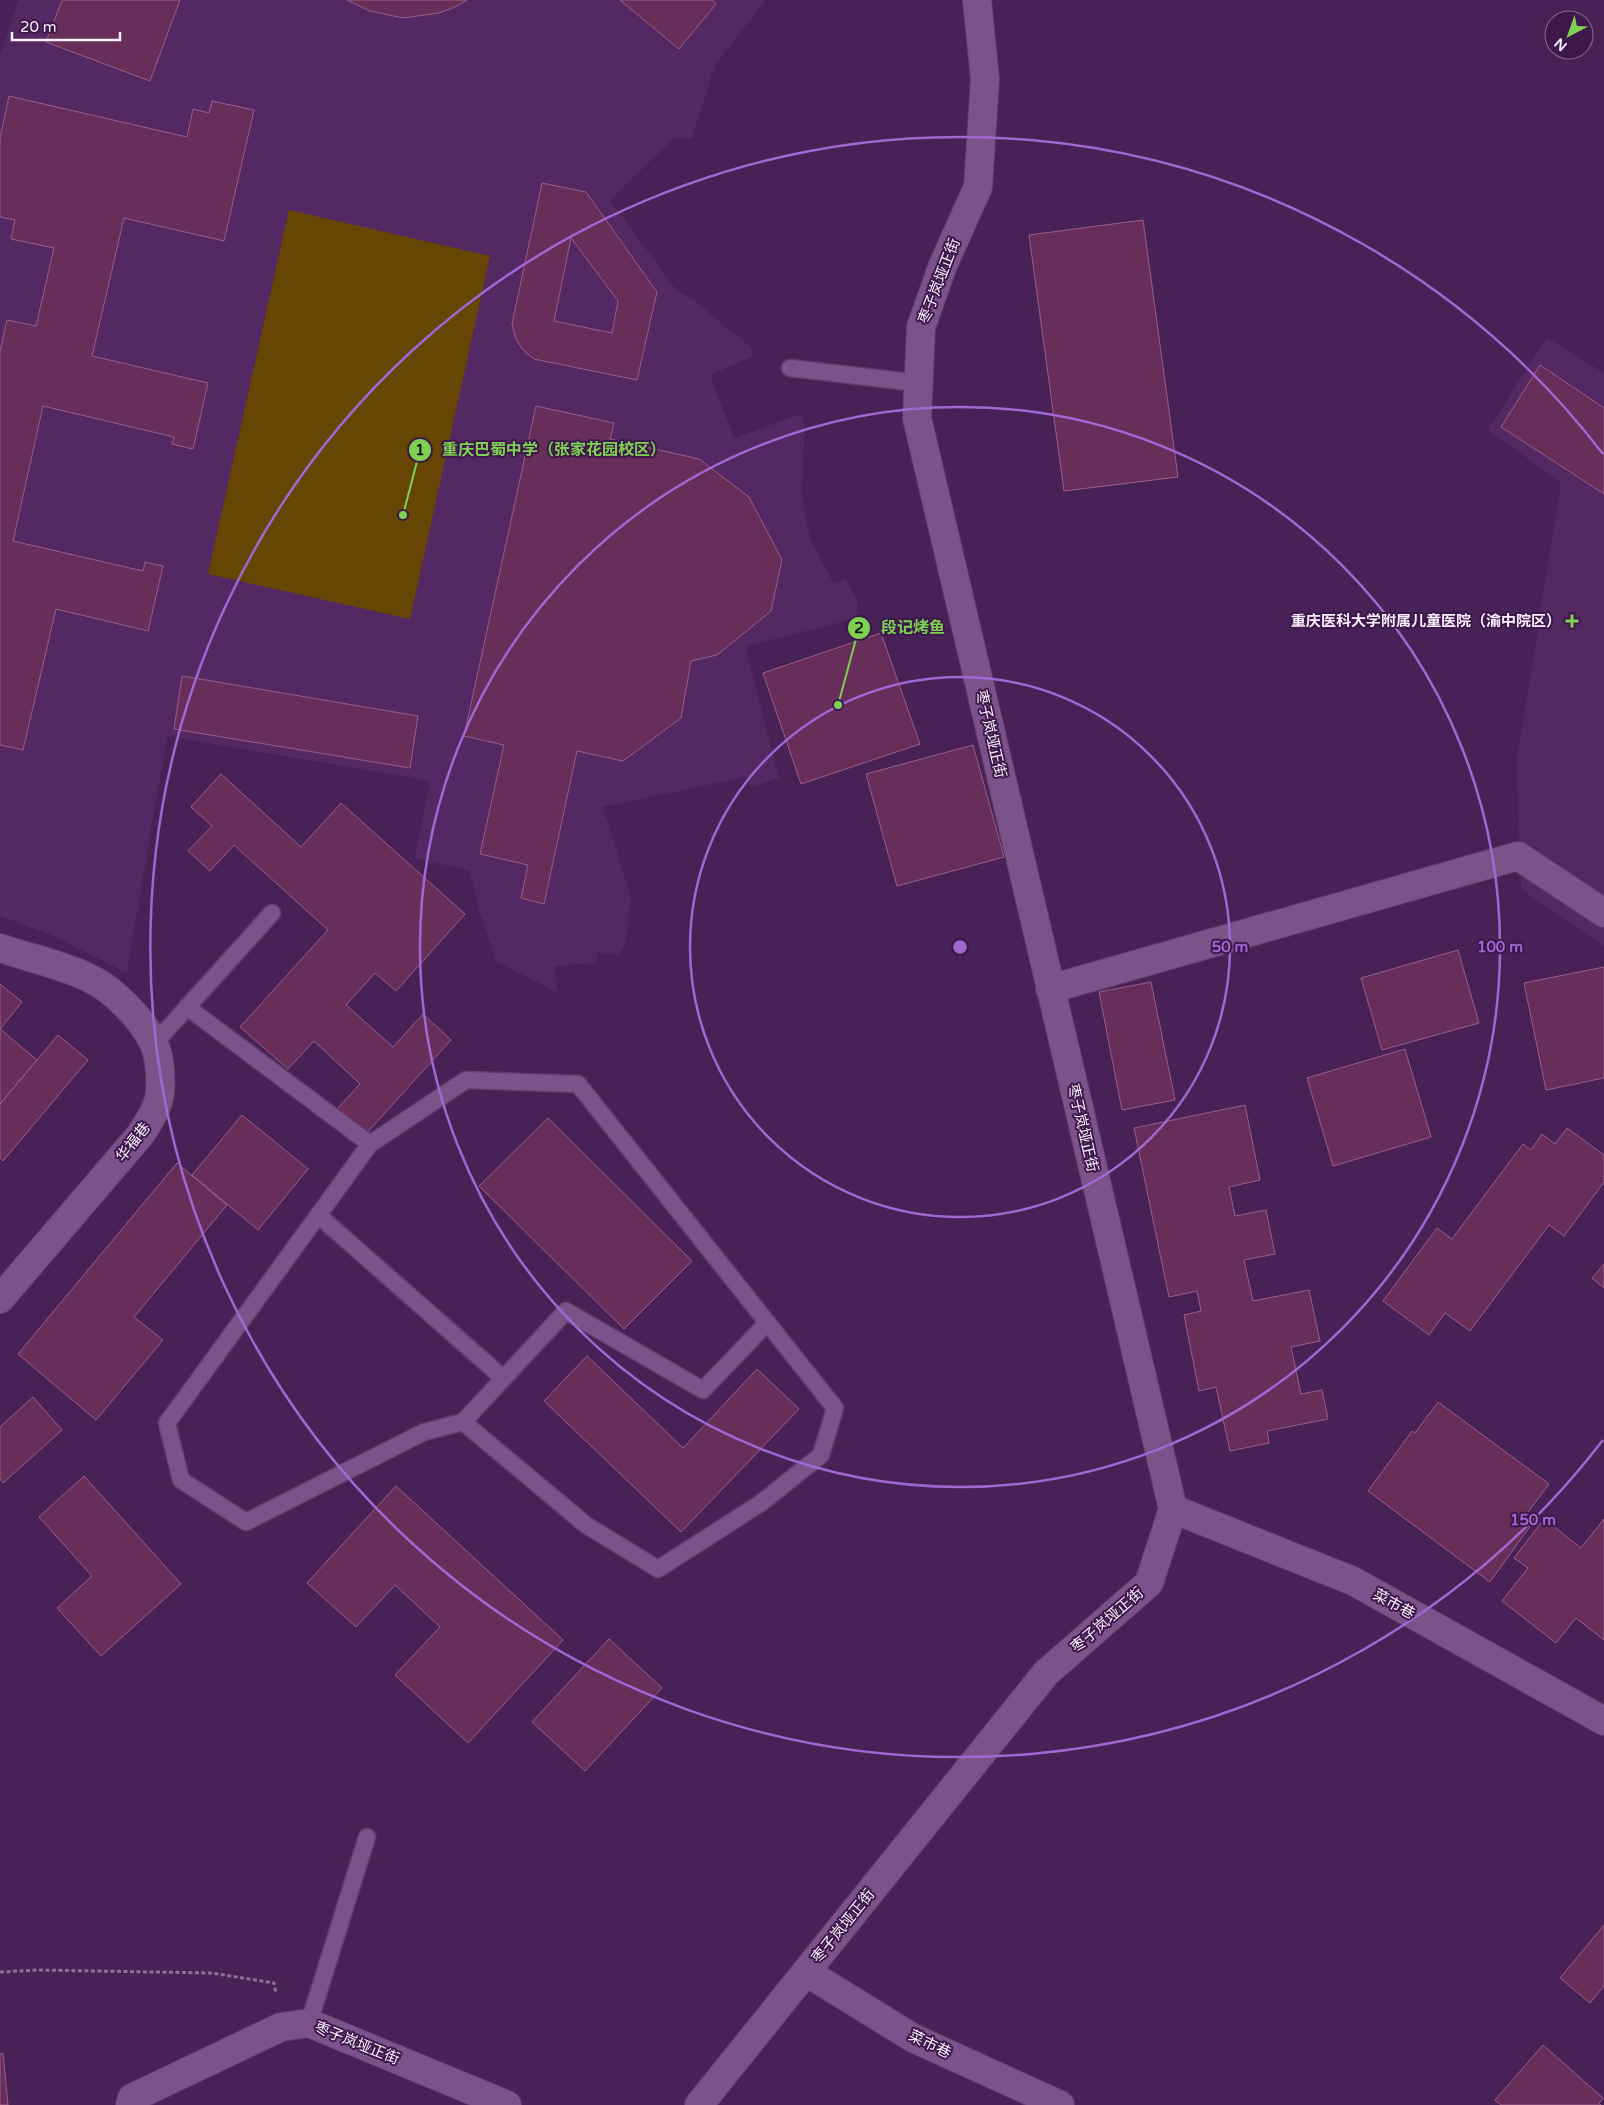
<svg xmlns="http://www.w3.org/2000/svg" width="1604" height="2105" font-family="'Varela Round','Noto Sans SC',sans-serif">
	<style>
		.built { fill: #542863 }
		.green { fill: #674503 }
		.building { fill: #662e59; stroke: #995e8b; fill-rule: evenodd }
		.lines { fill: none; stroke-linecap: round; stroke-linejoin: round }
		.lane-casing { stroke: #5f3e69; stroke-width: 19 }
		.street-casing { stroke: #5f3e69; stroke-width: 30 }
		.path { stroke: #8c7196; stroke-width: 3; stroke-dasharray: 4 2.5; stroke-linecap: butt }
		.lane { stroke: #7b528a; stroke-width: 16 }
		.street { stroke: #7b528a; stroke-width: 28 }
		.ring { fill: none; stroke: #a167d2; stroke-width: 2.5 }
		.poi-dot { fill: #7ed153; stroke: #3e174b; stroke-width: 2 }
		.labels { text-anchor: middle; dominant-baseline: central; stroke-width: 4; stroke-linejoin: round; paint-order: stroke }
		.street-label { font-size: 15px; fill: #faf0fd; stroke: #3e174b }
		.poi-label { font-size: 15px; font-weight: bold; fill: #faf0fd; stroke: #3e174b; text-anchor: end }
		.centre { fill: #a167d2; stroke: #3e174b; stroke-width: 2.5 }
		.ring-label { font-size: 15px; text-anchor: middle; font-weight: bold; fill: #a167d2; stroke: #3e174b; stroke-width: 4; stroke-linejoin: round; paint-order: stroke }
		.leader { fill: none; stroke: #7ed153; stroke-width: 2 }
		.callout-dot { fill: #7ed153; stroke: #3e174b; stroke-width: 2 }
		.mark-label { font-size: 15px; text-anchor: middle; font-weight: bold; fill: #111 }
		.callout-label { font-size: 16px; text-anchor: middle; font-weight: bold; fill: #7ed153; stroke: #3e174b; stroke-width: 4; stroke-linejoin: round; paint-order: stroke }
	</style>
	<rect width="100%" height="100%" fill="#482256"/>
	<g class="built">
		<polygon points="19,0 766,0 715,65 692,138 673,139 610,200 677,291 693,299 750,347 753,356 710,375 734,438 801,414 805,427 801,490 810,539 834,584 845,578 857,599 858,618 745,646 779,778 750,787 745,777 603,807 631,898 625,943 620,955 597,952 597,963 554,966 557,992 496,961 479,908 470,871 415,858 430,781 167,736 127,973 52,935 0,916 0,56"/>
		<polygon points="1547,337 1604,373 1604,946 1521,889 1517,761 1561,482 1488,430"/>
	</g>
	<polygon class="green" points="289,210 490,256 410,619 208,574"/>
	<g class="building">
		<polygon points="62,0 180,0 150,81 46,42"/>
		<polygon points="347,0 467,0 455,7 439,13 403,18 370,11"/>
		<polygon points="620,0 712,0 716,4 679,49"/>
		<polygon points="9,96 187,137 193,109 209,113 212,101 254,110 224,241 124,218 92,356 208,383 193,449 172,444 174,437 43,406 13,541 143,571 145,562 163,566 148,631 56,609 23,750 0,745 0,351 7,320 36,326 54,248 11,239 15,220 0,217 0,138"/>
		<path d="M542,183l44,9 71,100 -20,88 -103,-21 -11,-9 -7,-11 -4,-15zM571,238l47,63 -6,32 -58,-12z"/>
		<polygon points="1143,220 1178,477 1064,491 1029,235"/>
		<polygon points="1540,365 1604,408 1604,494 1501,427"/>
		<polygon points="536,406 614,423 610,439 699,459 749,497 782,560 771,611 717,655 691,661 681,718 623,761 577,751 544,904 521,898 528,865 480,854 504,745 464,736"/>
		<polygon points="881,633 920,744 801,784 763,673"/>
		<polygon points="182,676 418,716 410,768 174,729"/>
		<polygon points="973,745 1004,857 897,886 866,774"/>
		<polygon points="221,774 301,847 341,803 465,914 396,991 375,973 346,1005 393,1047 423,1014 451,1040 365,1135 337,1109 360,1084 314,1041 288,1069 240,1027 328,930 234,845 210,871 188,851 212,826 191,807"/>
		<polygon points="1458,950 1479,1023 1382,1050 1361,978"/>
		<polygon points="1604,967 1604,1078 1546,1090 1524,983"/>
		<polygon points="1151,982 1175,1100 1122,1110 1099,992"/>
		<polygon points="0,984 22,1002 0,1029 37,1060 0,1104"/>
		<polygon points="58,1035 88,1060 3,1161 0,1158 0,1104"/>
		<polygon points="1405,1049 1431,1137 1333,1166 1307,1078"/>
		<polygon points="1245,1105 1260,1180 1229,1187 1235,1216 1266,1210 1275,1254 1244,1260 1253,1301 1309,1290 1320,1341 1291,1347 1301,1394 1322,1390 1328,1419 1267,1431 1269,1443 1230,1451 1216,1387 1199,1391 1184,1315 1201,1311 1197,1291 1169,1297 1134,1128"/>
		<polygon points="242,1115 308,1169 258,1230 192,1175"/>
		<polygon points="548,1118 692,1261 624,1329 479,1186"/>
		<polygon points="1567,1128 1604,1155 1604,1182 1564,1236 1549,1225 1470,1331 1445,1313 1429,1335 1383,1301 1437,1228 1452,1239 1523,1144 1531,1150 1542,1134 1555,1144"/>
		<polygon points="177,1163 227,1205 134,1317 163,1340 96,1420 18,1354"/>
		<polygon points="1604,1264 1604,1288 1592,1278"/>
		<polygon points="587,1356 683,1448 757,1369 799,1409 681,1532 544,1401"/>
		<polygon points="33,1397 62,1430 3,1483 0,1479 0,1427"/>
		<polygon points="1438,1402 1549,1484 1526,1515 1534,1521 1490,1582 1368,1491 1412,1431 1415,1433"/>
		<polygon points="84,1476 181,1584 101,1656 57,1608 92,1576 39,1517"/>
		<polygon points="396,1486 563,1640 468,1743 395,1675 440,1627 395,1585 356,1627 307,1583"/>
		<polygon points="1544,1519 1581,1548 1604,1519 1604,1640 1576,1618 1556,1643 1502,1601 1528,1568 1514,1558"/>
		<polygon points="609,1639 662,1688 585,1771 532,1722"/>
		<polygon points="1604,1925 1604,1986 1590,2003 1560,1978"/>
		<polygon points="1543,2045 1603,2098 1599,2103 1601,2105 1501,2105 1495,2100"/>
		<polygon points="3,2053 8,2105 0,2105 0,2054"/>
	</g>
	<g class="lines">
		<g class="lane-casing">
			<g id="lane">
				<polyline points="790,368 918,383"/>
				<polyline points="187,1007 370,1144 466,1080 578,1084 835,1408 821,1455 761,1503 658,1569 586,1525 463,1422 424,1432 246,1522 181,1480 167,1423 370,1144"/>
				<polyline points="154,1044 272,913"/>
				<polyline points="318,1215 503,1378"/>
				<polyline points="463,1422 566,1311 703,1390 767,1323"/>
				<polyline points="309,2023 367,1837"/>
			</g>
		</g>
		<g class="street-casing">
			<g id="street">
				<path d="M0,948c29,10 60,16 87,29 25,11 56,42 67,67 6,13 7,34 6,49 -2,15 -11,28 -19,41l-141,165"/>
				<polyline points="1050,989 1518,856 1604,913"/>
				<polyline points="1173,1509 1353,1581 1604,1721"/>
				<polyline points="806,1972 913,2038 1060,2105"/>
				<polyline points="130,2105 132,2098 281,2027 309,2023 507,2105"/>
				<polyline points="699,2105 1046,1673 1149,1583 1173,1509 917,418 921,327 943,265 978,187 985,79 977,0"/>
			</g>
		</g>
		<polyline class="path" points="0,1972 38,1970 212,1973 274,1983 276,1994"/>
		<use href="#lane" class="lane"/>
		<use href="#street" class="street"/>
	</g>
	<g class="ring">
		<circle cx="960" cy="947" r="270"/>
		<circle cx="960" cy="947" r="540"/>
		<path d="M1603 1440A810 810 0 1 1 1603 454"/>
	</g>
	<path class="poi-dot" d="M1569.5 613.5h5v5h5v5h-5v5h-5v-5h-5v-5h5z"/>
	<g class="labels">
		<g class="street-label">
			<text transform="translate(939 281) rotate(-69)">枣子岚垭正街</text>
			<text transform="translate(991 734) rotate(77)">枣子岚垭正街</text>
			<text transform="translate(1083 1128) rotate(77)">枣子岚垭正街</text>
			<text transform="translate(133 1142) rotate(-52)">华福巷</text>
			<text transform="translate(1394 1604) rotate(29)">菜市巷</text>
			<text transform="translate(1107 1620) rotate(-41)">枣子岚垭正街</text>
			<text transform="translate(843 1926) rotate(-51)">枣子岚垭正街</text>
			<text transform="translate(357 2043) rotate(22)">枣子岚垭正街</text>
			<text transform="translate(930 2044) rotate(26)">菜市巷</text>
		</g>
		<g class="poi-label">
			<text x="1561" y="621">重庆医科大学附属儿童医院（渝中院区）</text>
		</g>
	</g>
	<circle cx="960" cy="947" r="8" class="centre"/>
	<g class="ring-label">
		<text x="1230" y="952">50 m</text>
		<text x="1500" y="952">100 m</text>
		<text x="1533" y="1525">150 m</text>
	</g>
	<path class="leader" d="M403 515L420 450M838 705L859 628"/>
	<g class="callout-dot">
		<circle cx="403" cy="515" r="5"/>
		<circle cx="838" cy="705" r="5"/>
		<circle cx="420" cy="450" r="12"/>
		<circle cx="859" cy="628" r="12"/>
	</g>
	<g class="mark-label">
		<text x="420" y="455">1</text>
		<text x="859" y="633">2</text>
	</g>
	<g class="callout-label">
		<text x="554" y="455">重庆巴蜀中学（张家花园校区）</text>
		<text x="913" y="633">段记烤鱼</text>
	</g>
	<g transform="translate(1569 35) rotate(221)"><circle r="24" fill="#3e174b" stroke="#896e92"/>
	<path d="M0-4L9 19L0 12L-9 19Z" fill="#7ed153"/>
	<text y="-8" font-size="14" font-weight="bold" text-anchor="middle" fill="#faf0fd">N</text>
	</g>
	<path d="M12 32v8h108v-8" fill="none" stroke="#faf0fd" stroke-width="2.5"/>
	<text x="20" y="32" font-size="15" fill="#faf0fd" stroke="#3e174b" stroke-width="4" paint-order="stroke">20 m</text>
</svg>
